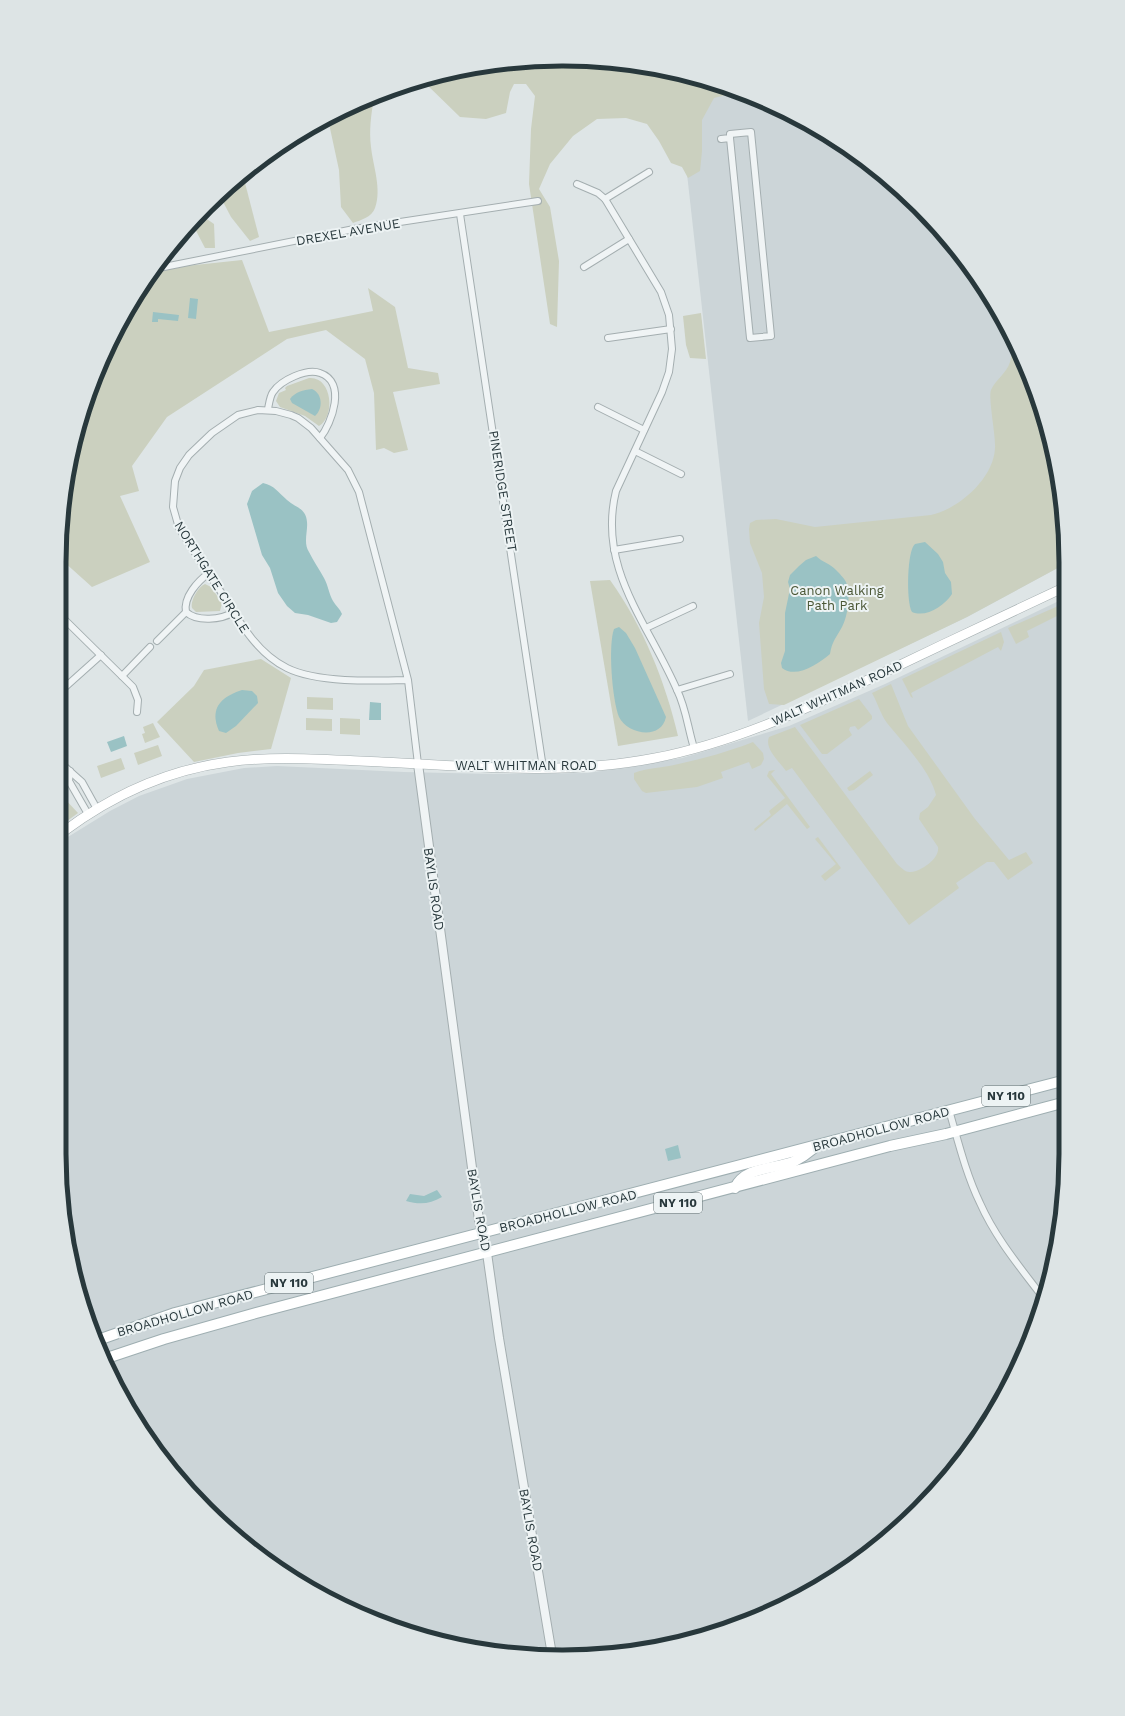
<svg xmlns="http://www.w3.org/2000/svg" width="1125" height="1716" font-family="'Work Sans',sans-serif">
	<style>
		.built { fill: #ccd5d8 }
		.green { fill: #cbd0bf }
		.water { fill: #9ac2c4 }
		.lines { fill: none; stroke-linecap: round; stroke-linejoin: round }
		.minor-casing { stroke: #a4aeb0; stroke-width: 8 }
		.tertiary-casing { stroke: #a4aeb0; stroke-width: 10 }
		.secondary-casing { stroke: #a4aeb0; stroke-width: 10 }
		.primary-casing { stroke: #9eaeb1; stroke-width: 12 }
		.minor { stroke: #f0f4f5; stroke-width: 6 }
		.tertiary { stroke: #f0f4f5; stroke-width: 8 }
		.secondary { stroke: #fff; stroke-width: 9 }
		.primary { stroke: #fff; stroke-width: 10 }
		.labels { text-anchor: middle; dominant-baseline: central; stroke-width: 4; stroke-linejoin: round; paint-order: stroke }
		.shield { fill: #edf3f4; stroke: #637073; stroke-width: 1 }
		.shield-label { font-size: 12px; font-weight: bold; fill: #28383c }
		.street-label { font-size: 13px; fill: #28383c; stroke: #edf3f4 }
		.park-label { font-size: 13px; fill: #4b5736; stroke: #edf3f4 }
		.rim { fill: none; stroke: #28383c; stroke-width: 5 }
	</style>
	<rect width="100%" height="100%" fill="#dee5e6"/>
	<g class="built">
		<polygon points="676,75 724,86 814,126 894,184 962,256 1011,335 1051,448 1065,564 967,617 748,721"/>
		<polygon points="1065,598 1062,1219 1028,1346 981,1433 941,1485 842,1572 755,1619 693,1640 628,1653 530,1656 400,1630 311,1590 256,1553 206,1509 144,1433 86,1315 63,1219 63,840 110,811 139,796 187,779 244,768 277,766 404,772 493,774 588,773 682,758 789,726 885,684"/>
	</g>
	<g class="green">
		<polygon points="529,60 628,63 724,86 738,92 714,98 702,120 702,151 700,171 688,178 682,167 671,163 659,141 647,124 626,118 597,119 573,136 550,164 539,189 550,207 559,261 557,327 550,324 529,184 531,129 535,96 526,84 514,84 510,92 506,113 486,119 460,117 422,80 432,76"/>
		<path d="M374,98c-3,17 -5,32 -3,49 2,19 11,42 4,61 -3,9 -14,12 -22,15l-12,-16 -2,-37 -11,-51 12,-8z"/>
		<polygon points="239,179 244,179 259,237 250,241 231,217 220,196"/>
		<polygon points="201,215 214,224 215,248 205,248 192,223"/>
		<polygon points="242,260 269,332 373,311 368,288 395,307 408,368 438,373 440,384 393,392 408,450 394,453 384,448 376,450 374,393 365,359 326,330 287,339 167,417 132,466 139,491 120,496 150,562 92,587 63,561 63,497 76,432 111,340 158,269"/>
		<polygon points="701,313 706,359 690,358 686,345 683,316"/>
		<path d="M1012,341l39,107 14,82v34l-98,53 -183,88 -15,-1 -5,-15 -5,-66 5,-26 -2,-24 -12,-30 -1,-14 1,-6 6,-3 20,-1 39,8 116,-12c28,-6 63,-37 64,-67 1,-12 -7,-50 -4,-58 4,-10 16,-17 19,-28 2,-6 1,-14 2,-21z"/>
		<path d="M309,378c23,-2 27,38 10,48l-14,-10 -25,-9 -4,-6 3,-8 7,-3 -1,-2 2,-2z"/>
		<path d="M610,580c33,46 55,101 68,156l-60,10 -28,-165z"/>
		<path d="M205,584l6,3 11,16 -2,8 -24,1 -4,-4c-2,-7 6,-21 13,-24z"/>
		<polygon points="1065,603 1065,612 1027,631 1029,637 1016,644 1008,628"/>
		<polygon points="1001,632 1004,642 1001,651 998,647 911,693 913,698 911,697 902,679"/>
		<polygon points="261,659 291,678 271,749 238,753 194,762 157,722 194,686 204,670"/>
		<path d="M891,684l17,42 67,93 34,41 17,-8 7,11 -25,17 -14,-18h-7l-31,21 3,5 -50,37 -117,-157 -6,3c-6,-9 -22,-22 -17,-34l26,-10 102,137c4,3 8,9 14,8 11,-1 29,-14 27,-25l-19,-28 1,-6 8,-6 8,-12c-6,-25 -33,-52 -49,-72 -6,-8 -10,-21 -15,-30z"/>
		<polygon points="307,697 333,698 333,710 307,709"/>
		<polygon points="859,699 872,716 872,719 858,730 855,726 850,727 849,730 852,735 827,754 822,754 800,725"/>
		<polygon points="306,718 332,719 332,731 306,730"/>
		<polygon points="340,718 360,719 360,735 340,734"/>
		<polygon points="153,723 160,737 145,743 142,734 145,733 143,727"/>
		<path d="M753,742l10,11 1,6 -3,6 -9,4 -3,-7 -28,10 2,6 -26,9 -51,6 -4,-2 -8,-12v-6c13,-5 27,-5 40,-8 27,-6 54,-13 79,-23z"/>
		<polygon points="158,745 162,756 138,765 134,753"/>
		<polygon points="121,758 125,769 101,778 97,766"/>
		<polygon points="775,770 771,774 810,827 807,829 787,804 755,831 754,829 771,815 769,811 785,798 767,776 769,771"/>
		<polygon points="870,771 873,775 854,790 849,791 847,788"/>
		<polygon points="63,797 78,813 63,824"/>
		<polygon points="818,837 841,868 825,881 821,876 836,864 815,839"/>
	</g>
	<g class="water">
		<polygon points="190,298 198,299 196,319 188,318"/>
		<polygon points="153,312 179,315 178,321 158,319 158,322 152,322"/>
		<path d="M312,389c11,5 11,20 3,27l-23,-13 -2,-4c5,-7 13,-9 22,-10z"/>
		<path d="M263,483c12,3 15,9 24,17 9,8 19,8 20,22 1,9 -4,21 2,30 4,8 10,17 15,26 4,7 5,16 9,23 3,5 7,8 9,13l-5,8 -6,1 -23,-8 -13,-2 -8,-7 -9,-13 -8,-25 -8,-13 -15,-51 5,-13z"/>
		<path d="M925,542l13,12 5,8 2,11 6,9 1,12c-8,12 -26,24 -40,18 -6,-10 -5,-62 3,-68z"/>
		<path d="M816,556c6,6 15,8 20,14 3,3 8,8 10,12 5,12 2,34 -4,45 -6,11 -10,14 -12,27 -12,10 -34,25 -48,14l-1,-5 4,-12v-38l5,-24 -2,-7 2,-7 9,-9 7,-6z"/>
		<path d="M619,627l7,6 9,15 31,69c-5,24 -39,17 -47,0 -7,-17 -11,-72 -5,-88z"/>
		<path d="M242,690l10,1 5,5 1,7 -22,23 -10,7 -7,-2c-10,-23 2,-34 23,-41z"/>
		<polygon points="370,702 381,703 381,720 369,720"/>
		<polygon points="124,736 127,746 111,752 107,742"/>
		<polygon points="678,1145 681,1158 668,1161 665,1149"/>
		<path d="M437,1190l5,7c-12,7 -22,8 -36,4l4,-7 14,2z"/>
	</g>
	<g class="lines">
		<g class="minor-casing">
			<g id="minor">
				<polyline points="721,139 730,138 750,338 771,336 751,132 730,134 730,138"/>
				<path d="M577,184l21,9 7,6 56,93 8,23 3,34 -3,23 -7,20 -46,99c-19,77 32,132 61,199 9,18 11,39 17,58"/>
				<polyline points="605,199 649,172"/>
				<polyline points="460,214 543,768"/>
				<polyline points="584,267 629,239"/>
				<polyline points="159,268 354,229 538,201"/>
				<polyline points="608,338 671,329"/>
				<polyline points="598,407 644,430"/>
				<path d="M268,409c1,-5 2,-13 5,-17 8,-12 34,-24 47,-19 27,9 12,50 0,65"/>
				<polyline points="635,451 681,474"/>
				<polyline points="614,550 680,539"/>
				<path d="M209,573c-11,8 -26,24 -23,39 11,10 35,8 48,0"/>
				<polyline points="63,618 133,687 138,700 137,712"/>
				<polyline points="646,628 693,606"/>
				<polyline points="157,641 186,612"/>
				<polyline points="122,676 150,647"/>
				<path d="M408,680c-34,1 -91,3 -121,-12 -32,-16 -49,-49 -68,-79 -14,-20 -27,-41 -40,-61l-6,-21 2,-26 5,-13 9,-13 23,-22 26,-18 20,-5 18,1 15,4 7,3 13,10 37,42 11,22 49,188 10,84"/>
				<polyline points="63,689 101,655"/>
				<polyline points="677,690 730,674"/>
				<polyline points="63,765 82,782 97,809"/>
				<polyline points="70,771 69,781 88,814"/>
				<path d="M949,1110c9,31 17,64 31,93 15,34 39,63 61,92"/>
			</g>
		</g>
		<g class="tertiary-casing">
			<polyline id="tertiary" points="418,764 479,1220 487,1253 499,1338 552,1655"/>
		</g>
		<g class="secondary-casing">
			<path id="secondary" d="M63,832c48,-36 105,-62 165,-70 44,-6 87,-3 132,-1 98,4 198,16 295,-3 88,-17 167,-57 247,-94 54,-26 108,-51 163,-77"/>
		</g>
		<g class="primary-casing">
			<g id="primary">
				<path d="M735,1188c9,-21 39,-19 58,-26 8,-4 14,-8 21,-14"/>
				<polyline points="98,1340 175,1313 1062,1081"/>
				<polyline points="107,1358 164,1339 256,1313 890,1146 946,1134 1062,1103"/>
			</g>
		</g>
		<use href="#minor" class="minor"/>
		<use href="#tertiary" class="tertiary"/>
		<use href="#secondary" class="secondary"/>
		<use href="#primary" class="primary"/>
	</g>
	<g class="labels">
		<g class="shield">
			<rect x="982" y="1086" width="48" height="20" rx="3"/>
			<rect x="654" y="1193" width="48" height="20" rx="3"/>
			<rect x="265" y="1273" width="48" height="20" rx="3"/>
		</g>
		<g class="shield-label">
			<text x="1006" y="1096">NY 110</text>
			<text x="678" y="1203">NY 110</text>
			<text x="289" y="1283">NY 110</text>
		</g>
		<g class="street-label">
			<text transform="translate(348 232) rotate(-10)">DREXEL AVENUE</text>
			<text transform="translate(503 491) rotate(81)">PINERIDGE STREET</text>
			<text transform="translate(212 577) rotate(58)">NORTHGATE CIRCLE</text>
			<text transform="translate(837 693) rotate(-24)">WALT WHITMAN ROAD</text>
			<text x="526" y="765">WALT WHITMAN ROAD</text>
			<text transform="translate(434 889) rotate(82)">BAYLIS ROAD</text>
			<text transform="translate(881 1129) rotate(-15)">BROADHOLLOW ROAD</text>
			<text transform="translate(479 1210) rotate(80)">BAYLIS ROAD</text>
			<text transform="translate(568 1211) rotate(-14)">BROADHOLLOW ROAD</text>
			<text transform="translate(185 1313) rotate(-16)">BROADHOLLOW ROAD</text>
			<text transform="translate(531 1530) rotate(80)">BAYLIS ROAD</text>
		</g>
		<g class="park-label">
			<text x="837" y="590">Canon Walking<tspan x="837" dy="15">Path Park</tspan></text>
		</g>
	</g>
	<path d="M0 0H1125V1716H0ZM562 66H563A496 496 0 0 1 1059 562V1154A496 496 0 0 1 563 1650H562A496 496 0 0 1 66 1154V562A496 496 0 0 1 562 66Z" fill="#dde4e5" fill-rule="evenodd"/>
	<path class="rim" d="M562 66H563A496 496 0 0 1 1059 562V1154A496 496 0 0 1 563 1650H562A496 496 0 0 1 66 1154V562A496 496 0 0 1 562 66Z"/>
</svg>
